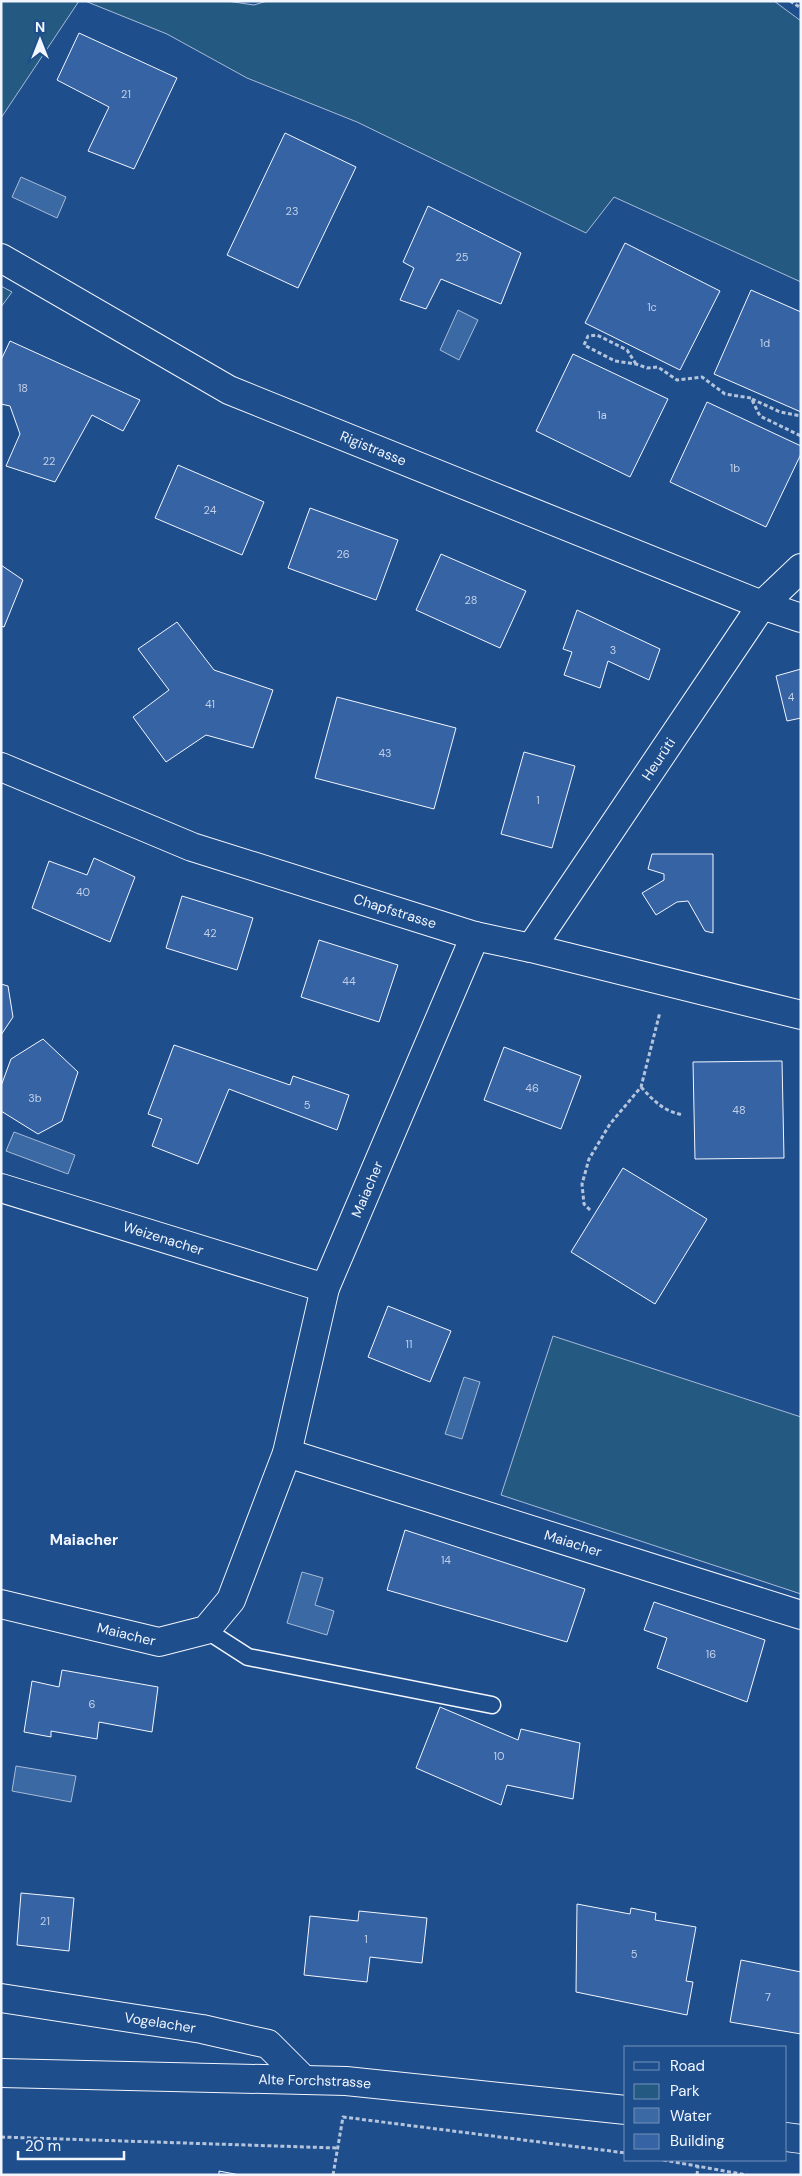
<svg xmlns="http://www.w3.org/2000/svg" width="802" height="2176" font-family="'DM Sans',sans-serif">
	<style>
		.green { fill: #245a82; stroke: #a8bbd7 }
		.water { fill: #3b69a3; stroke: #a8bbd7 }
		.building { fill: #3563a3; stroke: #f2f6ff }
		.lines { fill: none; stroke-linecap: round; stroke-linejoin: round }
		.service-casing { stroke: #f2f6ff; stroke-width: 19 }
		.minor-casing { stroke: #f2f6ff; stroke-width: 30 }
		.tertiary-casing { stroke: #f2f6ff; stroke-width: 30 }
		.path { stroke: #b3c4dc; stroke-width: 3; stroke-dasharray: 4 2.5; stroke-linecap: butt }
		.service { stroke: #1f4e8c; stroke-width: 16 }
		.minor { stroke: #1f4e8c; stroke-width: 28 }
		.tertiary { stroke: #1f4e8c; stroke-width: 28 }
		.labels { text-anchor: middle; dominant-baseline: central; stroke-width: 4; stroke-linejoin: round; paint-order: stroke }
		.number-label { font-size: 11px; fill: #c3d1e8 }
		.street-label { font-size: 14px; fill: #f2f6ff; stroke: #1f4e8c }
		.neighbourhood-label { font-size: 15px; font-weight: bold; fill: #f2f6ff; stroke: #1f4e8c }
	</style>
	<rect width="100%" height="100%" fill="#1f4e8c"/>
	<g class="green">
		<polygon points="1,1 79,1 1,118"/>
		<polygon points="85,1 227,1 254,5 267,1 774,1 801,21 801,282 614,197 586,233 357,122 247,78 167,34"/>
		<polygon points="1,286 12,292 1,307"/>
		<polygon points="553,1336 801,1417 801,1594 501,1495"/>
	</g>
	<g class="water">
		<polygon points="21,177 66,197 57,218 12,197"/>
		<polygon points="458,310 478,320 459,360 440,350"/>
		<polygon points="14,1132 75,1155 68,1174 6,1151"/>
		<polygon points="464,1377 480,1382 462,1439 445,1434"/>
		<polygon points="302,1572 323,1578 315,1605 334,1611 327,1635 287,1623"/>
		<polygon points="16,1766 76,1776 71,1802 12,1791"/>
	</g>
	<g class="building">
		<polygon points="79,33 177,78 134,169 88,151 109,107 57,80"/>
		<polygon points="285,133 356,167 298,288 227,255"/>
		<polygon points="428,206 521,253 501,304 441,279 426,309 400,300 414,268 403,262"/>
		<polygon points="625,243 720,291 680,370 585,323"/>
		<polygon points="751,290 801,312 801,412 714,374"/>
		<polygon points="10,341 140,400 123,431 92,415 55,482 6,466 20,434 10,406 1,404 1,360"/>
		<polygon points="573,354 668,399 630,477 536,431"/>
		<polygon points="707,402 801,446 801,454 766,527 670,482"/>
		<polygon points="178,465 264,502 242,555 155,518"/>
		<polygon points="310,508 398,540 376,600 288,568"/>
		<polygon points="441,554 526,591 500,648 416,610"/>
		<polygon points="1,565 23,580 4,627 1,626"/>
		<polygon points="577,610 660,649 649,680 608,661 600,688 564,675 572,652 563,649"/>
		<polygon points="177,622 214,670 273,690 253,748 206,735 166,762 133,717 169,690 138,649"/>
		<polygon points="801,669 801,718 787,721 776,676"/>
		<polygon points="337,697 456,728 434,809 315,778"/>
		<polygon points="524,752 575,766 552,848 501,834"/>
		<polygon points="652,854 713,854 713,933 705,931 688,901 677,902 656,915 642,893 664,880 664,874 648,869"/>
		<polygon points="94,858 135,877 110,942 32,908 49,861 87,875"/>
		<polygon points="182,896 253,918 237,970 166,948"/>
		<polygon points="319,940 398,965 379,1022 301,997"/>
		<polygon points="1,984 8,986 13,1017 1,1035"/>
		<polygon points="43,1039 78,1072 62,1121 38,1134 1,1111 1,1086 11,1059"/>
		<polygon points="174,1045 290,1085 293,1076 349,1095 337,1130 229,1089 198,1164 152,1146 162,1119 148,1114"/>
		<polygon points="504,1047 581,1076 561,1129 484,1100"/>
		<polygon points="782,1061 784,1158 695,1159 693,1062"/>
		<polygon points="623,1168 707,1219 655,1304 571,1252"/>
		<polygon points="388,1306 451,1331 430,1382 368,1357"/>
		<polygon points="405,1530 585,1589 567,1642 387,1590"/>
		<polygon points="654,1602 765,1640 747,1702 657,1668 667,1638 644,1630"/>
		<polygon points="62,1670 158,1687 152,1732 99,1722 97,1739 51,1731 51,1737 24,1732 32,1681 59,1687"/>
		<polygon points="440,1707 518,1740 521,1729 580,1743 573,1799 507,1785 501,1805 416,1768"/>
		<polygon points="21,1893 74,1898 69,1951 17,1945"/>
		<polygon points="577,1904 630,1914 631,1908 656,1913 655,1920 696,1927 686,1981 693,1982 687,2015 576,1992"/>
		<polygon points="359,1911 427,1918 422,1963 370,1957 367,1982 304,1975 310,1916 358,1921"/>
		<polygon points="741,1960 801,1972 801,2034 730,2022"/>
		<polygon points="219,2171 240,2175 219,2175"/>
	</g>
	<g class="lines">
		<g class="service-casing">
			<polyline id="service" points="206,1630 248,1657 492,1705"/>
		</g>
		<g class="minor-casing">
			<g id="minor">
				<path id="s1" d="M1,258l228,132 533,215 39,-37"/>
				<path id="s2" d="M1,767l191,80 283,89 56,12 270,67"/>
				<path id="s3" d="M531,948l231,-343 39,13"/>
				<path id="s4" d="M1,1188l324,100"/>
				<path id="s5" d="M287,1453l514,162"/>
				<path id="s6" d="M1,1604l158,38 47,-12 25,-30 56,-147 38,-165 150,-352"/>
				<path id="s7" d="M1,1998l201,31 66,15 36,36"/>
			</g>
		</g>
		<g class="tertiary-casing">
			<g id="tertiary">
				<path id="s8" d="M1,2073l345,8 280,29"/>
				<polyline points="786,2137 801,2139"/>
			</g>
		</g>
		<g class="path">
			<polyline points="790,1 801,8"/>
			<polyline points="636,364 627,350 597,335 588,336 584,345 615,361 636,364 647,368 658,367 677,380 702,377 725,394 751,398 760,416 801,436"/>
			<polyline points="752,399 780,412 801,416"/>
			<path d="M641,1087c13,14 22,24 42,28"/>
			<polyline points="590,1210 584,1204 582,1184 589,1159 610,1124 641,1087 660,1012"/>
			<polyline points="1,2137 337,2148"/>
			<polyline points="663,2160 747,2175"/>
			<polyline points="333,2175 343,2117 626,2153"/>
			<polyline points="697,2175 698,2166"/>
		</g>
		<use href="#service" class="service"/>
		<use href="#minor" class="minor"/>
		<use href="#tertiary" class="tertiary"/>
	</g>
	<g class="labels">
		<g class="number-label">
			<text x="126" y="94">21</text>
			<text x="292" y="211">23</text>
			<text x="462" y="257">25</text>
			<text x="652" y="307">1c</text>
			<text x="765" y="343">1d</text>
			<text x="23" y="388">18</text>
			<text x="602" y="415">1a</text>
			<text x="49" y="461">22</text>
			<text x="735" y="468">1b</text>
			<text x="210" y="510">24</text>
			<text x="343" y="554">26</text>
			<text x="471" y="600">28</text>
			<text x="613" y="650">3</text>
			<text x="791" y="697">4</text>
			<text x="210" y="704">41</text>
			<text x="385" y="753">43</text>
			<text x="538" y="800">1</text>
			<text x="83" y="892">40</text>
			<text x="210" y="933">42</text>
			<text x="349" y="981">44</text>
			<text x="532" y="1088">46</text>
			<text x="35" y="1098">3b</text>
			<text x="307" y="1105">5</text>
			<text x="739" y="1110">48</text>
			<text x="409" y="1344">11</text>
			<text x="446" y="1560">14</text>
			<text x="711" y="1654">16</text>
			<text x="92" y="1704">6</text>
			<text x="499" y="1756">10</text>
			<text x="45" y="1921">21</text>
			<text x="366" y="1939">1</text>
			<text x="634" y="1954">5</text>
			<text x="768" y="1997">7</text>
		</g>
		<g class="street-label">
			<text stroke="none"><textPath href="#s1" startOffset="419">Rigistrasse</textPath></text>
			<text stroke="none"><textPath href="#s3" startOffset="228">Heurüti</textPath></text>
			<text stroke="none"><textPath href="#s2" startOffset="420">Chapfstrasse</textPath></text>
			<text stroke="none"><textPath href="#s6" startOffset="684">Maiacher</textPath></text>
			<text stroke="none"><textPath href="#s4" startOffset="170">Weizenacher</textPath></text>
			<text stroke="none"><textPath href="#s5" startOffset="300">Maiacher</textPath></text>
			<text stroke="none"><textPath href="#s6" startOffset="129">Maiacher</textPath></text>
			<text stroke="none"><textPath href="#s7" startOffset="161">Vogelacher</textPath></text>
			<text stroke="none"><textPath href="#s8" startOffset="314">Alte Forchstrasse</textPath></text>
		</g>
		<g class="neighbourhood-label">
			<text x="84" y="1540">Maiacher</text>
		</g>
	</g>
	<rect width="802" height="2176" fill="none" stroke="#f2f6ff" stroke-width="5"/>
	<rect x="624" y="2046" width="162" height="115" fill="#1f4e8c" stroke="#7391ba"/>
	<rect x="634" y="2062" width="25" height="8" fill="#1f4e8c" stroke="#7391ba"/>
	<text x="670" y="2071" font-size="15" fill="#f2f6ff">Road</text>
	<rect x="634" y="2084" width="25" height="15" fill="#245a82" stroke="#7391ba"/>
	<text x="670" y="2096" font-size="15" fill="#f2f6ff">Park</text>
	<rect x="634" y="2108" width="25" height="15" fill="#3b69a3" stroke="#7391ba"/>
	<text x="670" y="2121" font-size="15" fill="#f2f6ff">Water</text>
	<rect x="634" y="2134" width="25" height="15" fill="#3563a3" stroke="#7391ba"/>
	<text x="670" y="2146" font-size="15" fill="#f2f6ff">Building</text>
	<g transform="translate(40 40)" stroke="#1f4e8c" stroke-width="4" paint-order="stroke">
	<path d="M0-4L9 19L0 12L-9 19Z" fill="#f2f6ff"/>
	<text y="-8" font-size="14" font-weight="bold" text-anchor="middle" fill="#f2f6ff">N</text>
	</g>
	<path d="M18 2151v8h106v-8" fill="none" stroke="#f2f6ff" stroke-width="2.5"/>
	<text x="25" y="2151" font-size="15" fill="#f2f6ff" stroke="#1f4e8c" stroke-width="4" paint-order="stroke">20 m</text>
</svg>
